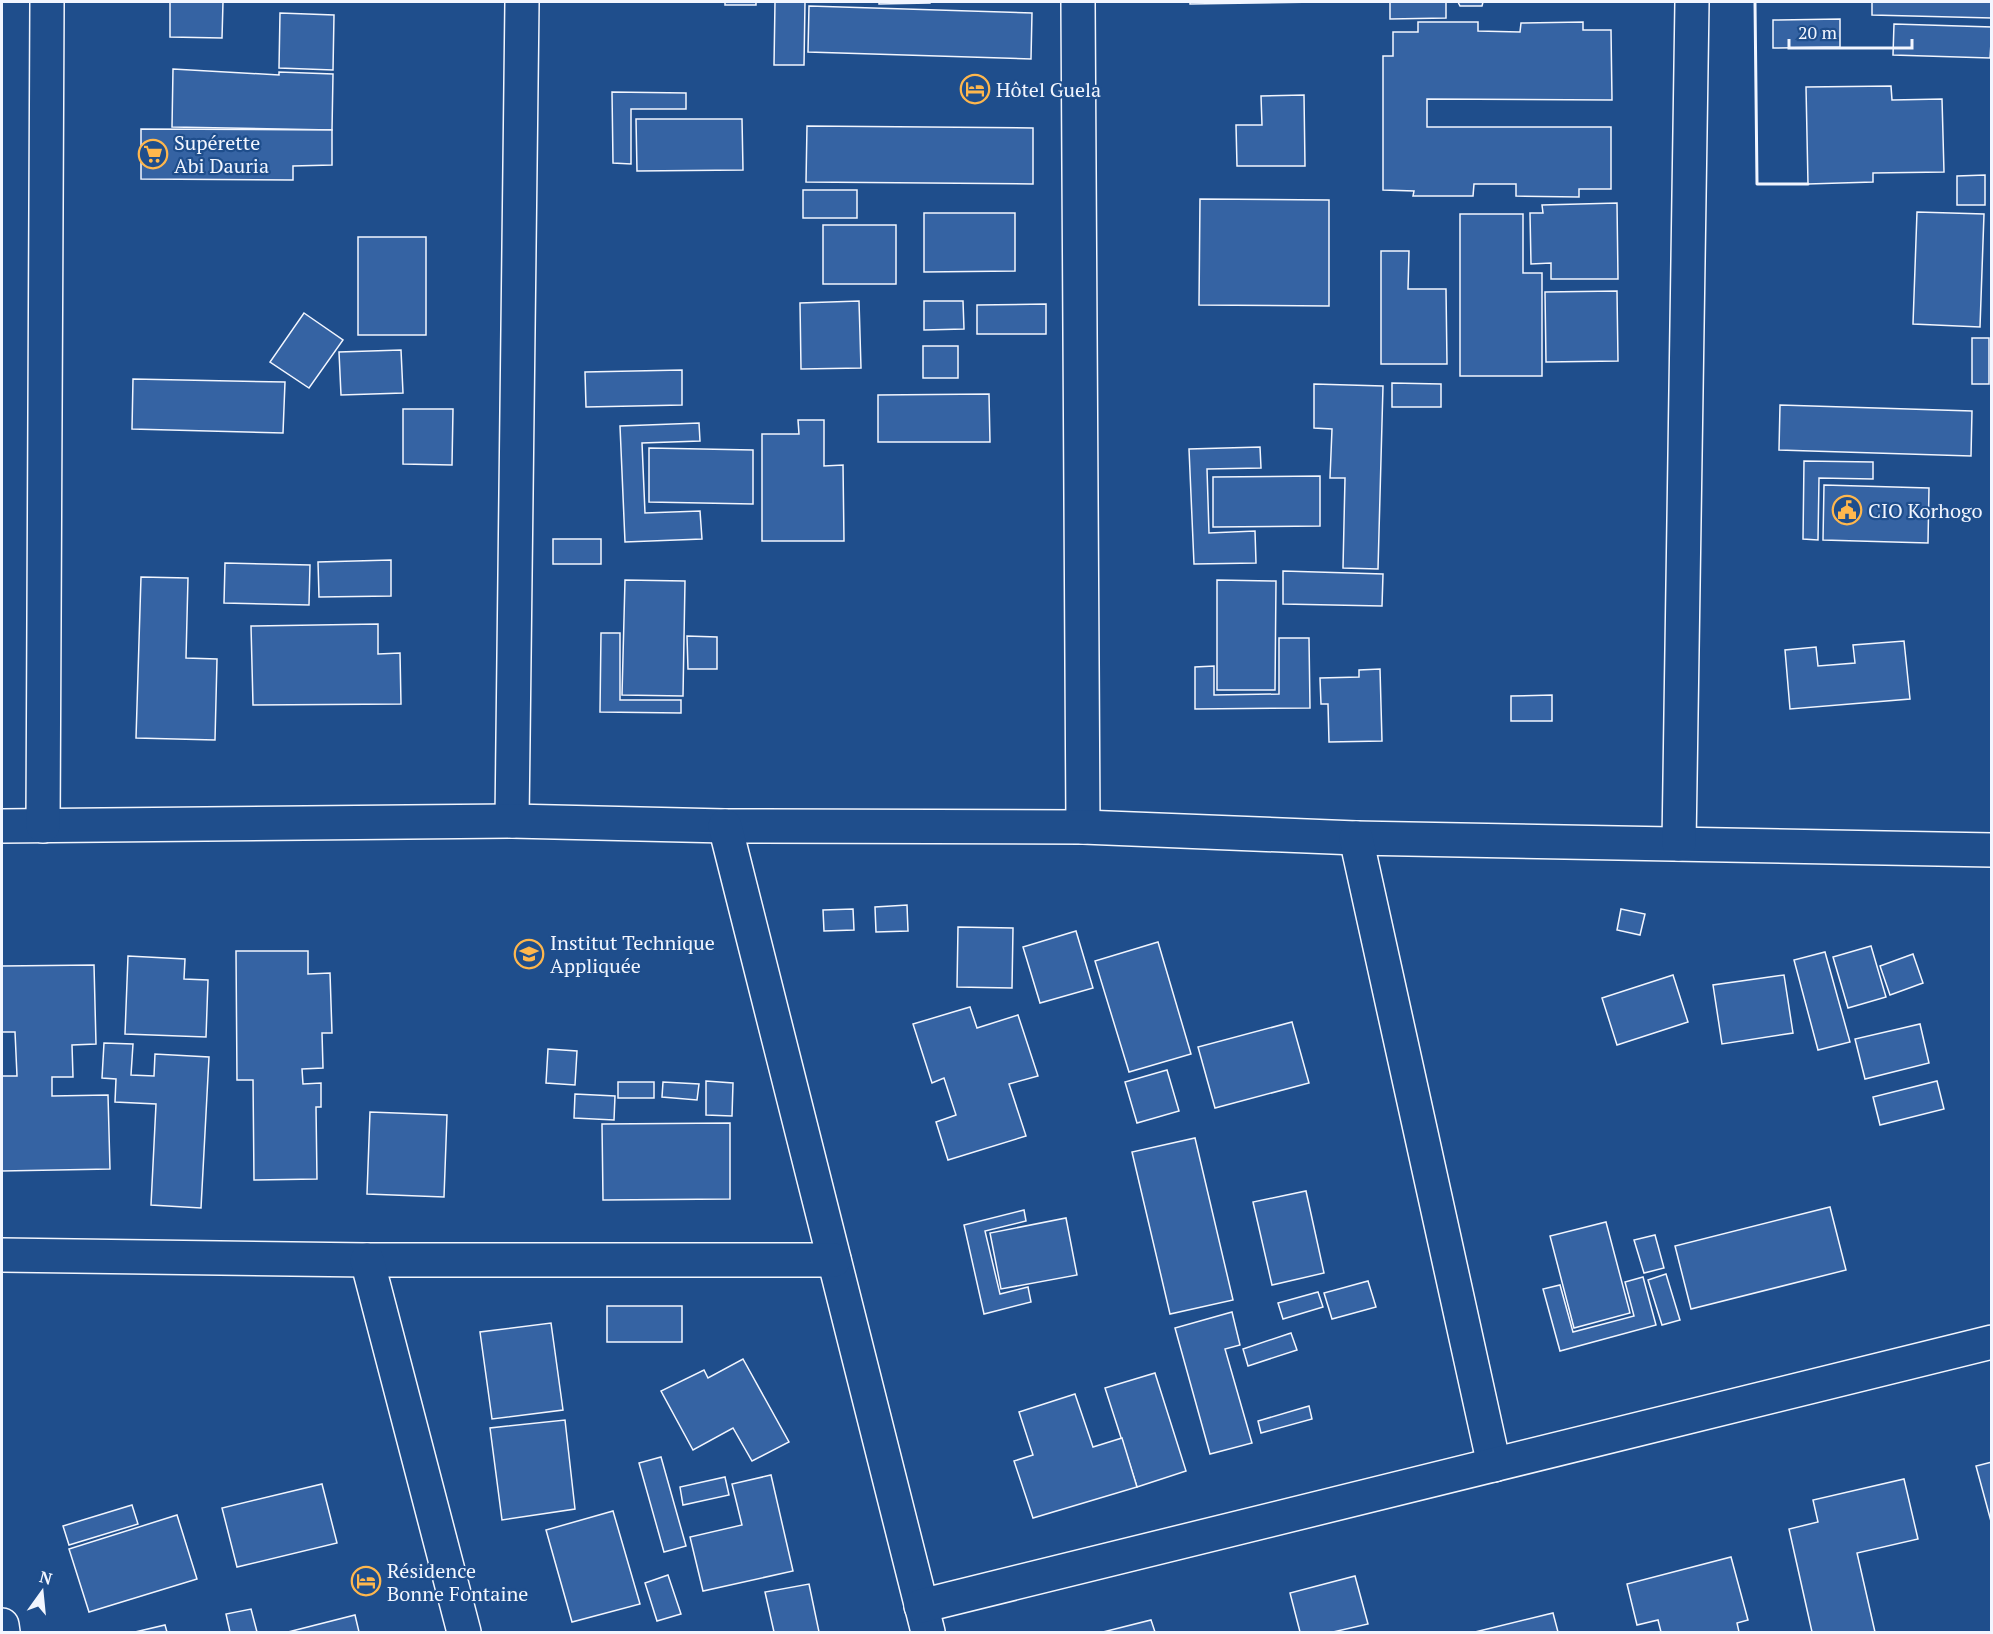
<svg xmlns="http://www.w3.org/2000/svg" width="1993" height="1634" font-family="'PT Serif',serif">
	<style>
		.building { fill: #3563a3; stroke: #f2f6ff; stroke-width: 1.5 }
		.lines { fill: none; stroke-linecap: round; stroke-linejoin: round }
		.street-casing { stroke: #f2f6ff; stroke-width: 36 }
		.street { stroke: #1f4e8c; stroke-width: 33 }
		.wall { stroke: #f2f6ff; stroke-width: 3 }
		.labels { text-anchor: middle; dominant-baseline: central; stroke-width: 4.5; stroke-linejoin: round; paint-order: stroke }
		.poi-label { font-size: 20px; fill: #f2f6ff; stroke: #1f4e8c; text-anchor: start }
	</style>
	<rect width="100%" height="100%" fill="#1f4e8c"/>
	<g class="building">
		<polygon points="170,2 223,2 222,38 170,37"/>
		<rect x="725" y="2" width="31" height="3"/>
		<polygon points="775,2 805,2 804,65 774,65"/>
		<polygon points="879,2 930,2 930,3 879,4"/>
		<polygon points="1190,2 1319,2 1190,4"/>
		<polygon points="1390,2 1446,2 1446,18 1390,19"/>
		<polygon points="1458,2 1483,2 1482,6 1460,6"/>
		<polygon points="1872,2 1992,2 1992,18 1872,15"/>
		<polygon points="809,6 1032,13 1031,59 808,52"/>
		<polygon points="280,13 334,15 333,70 279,68"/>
		<polygon points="1840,19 1840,47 1773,48 1773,20"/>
		<polygon points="1418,22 1478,22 1478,31 1520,32 1521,23 1583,22 1583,30 1611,30 1612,100 1427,99 1427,127 1611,127 1611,189 1579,189 1579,197 1516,196 1516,184 1474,184 1473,196 1413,196 1414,191 1383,190 1383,56 1393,56 1393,32 1418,32"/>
		<polygon points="1894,24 1992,27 1990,58 1893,55"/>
		<polygon points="173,69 279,75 279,72 333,74 332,130 172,127"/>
		<polygon points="1891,86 1892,100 1942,99 1944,172 1873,173 1873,182 1808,184 1806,87"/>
		<polygon points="612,92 686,93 686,109 631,109 631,164 613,163"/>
		<polygon points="1304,95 1305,166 1237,166 1236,125 1262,125 1261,96"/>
		<polygon points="636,119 742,119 743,170 637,171"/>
		<polygon points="807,126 1033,128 1033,184 806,182"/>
		<polygon points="141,129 332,130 332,165 293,166 293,180 141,179"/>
		<polygon points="1985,175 1985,205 1957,205 1957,176"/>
		<rect x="803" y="190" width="54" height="28"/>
		<polygon points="1200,199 1329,200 1329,306 1199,305"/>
		<polygon points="1617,203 1618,279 1551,279 1551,263 1531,264 1530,213 1543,213 1542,205"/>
		<polygon points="1917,212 1984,214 1980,327 1913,324"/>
		<polygon points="924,213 1015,213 1015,271 924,272"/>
		<polygon points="1460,214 1523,214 1523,273 1542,273 1542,376 1460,376"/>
		<rect x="823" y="225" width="73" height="59"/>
		<rect x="358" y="237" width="68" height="98"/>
		<polygon points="1381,251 1409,251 1408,289 1446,289 1447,364 1381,364"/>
		<polygon points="1617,291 1618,361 1546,362 1545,292"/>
		<polygon points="859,301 861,368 801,369 800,303"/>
		<polygon points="924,301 963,301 964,329 924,330"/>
		<polygon points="1046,304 1046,334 977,334 977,305"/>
		<polygon points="304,313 343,340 309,388 270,362"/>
		<rect x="1972" y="338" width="17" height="46"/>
		<rect x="923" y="346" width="35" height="32"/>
		<polygon points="401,350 403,393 341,395 339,352"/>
		<polygon points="682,370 682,405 586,407 585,372"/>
		<polygon points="133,379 285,382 283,433 132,429"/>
		<polygon points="1392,383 1441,384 1441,407 1392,407"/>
		<polygon points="1314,384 1383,386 1378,569 1343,568 1345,478 1330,478 1332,429 1314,428"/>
		<polygon points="989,394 990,442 878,442 878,395"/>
		<polygon points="1780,405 1972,411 1971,456 1779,450"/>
		<polygon points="403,409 453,409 452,465 403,464"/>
		<polygon points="798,420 824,420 824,466 843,465 844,541 762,541 762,434 799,434"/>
		<polygon points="699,423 700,441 642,443 645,513 700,511 702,539 625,542 620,426"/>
		<polygon points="1260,447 1261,468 1207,469 1209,533 1255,531 1256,563 1194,564 1189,449"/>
		<polygon points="649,448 753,450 753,504 649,502"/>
		<polygon points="1804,461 1873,462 1873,479 1819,478 1818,540 1803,539"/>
		<polygon points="1320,476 1320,526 1213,527 1213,477"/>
		<polygon points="1824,485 1929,488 1928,543 1823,540"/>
		<rect x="553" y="539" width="48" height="25"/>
		<polygon points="391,560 391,596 319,597 318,562"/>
		<polygon points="225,563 310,565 309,605 224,603"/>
		<polygon points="1283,571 1383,574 1382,606 1283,604"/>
		<polygon points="141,577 188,578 186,658 217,659 215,740 136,738"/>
		<polygon points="625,580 685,581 683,696 622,695"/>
		<polygon points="1217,580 1276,581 1275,690 1217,690"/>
		<polygon points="378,624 378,654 400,653 401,704 253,705 251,626"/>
		<polygon points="601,633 620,633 620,700 681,700 681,713 600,712"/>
		<polygon points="687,636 717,637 717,669 688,669"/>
		<polygon points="1279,638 1309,638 1310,708 1195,709 1195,667 1214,666 1214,695 1279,694"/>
		<polygon points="1904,641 1910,699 1790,709 1785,650 1816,647 1818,666 1855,663 1853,645"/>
		<polygon points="1380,669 1382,741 1329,742 1328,704 1321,704 1320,678 1359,677 1359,670"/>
		<polygon points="1552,695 1552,721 1511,721 1511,696"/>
		<polygon points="907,905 908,931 876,932 875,907"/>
		<polygon points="853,909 854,930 824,931 823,910"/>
		<polygon points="1621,909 1645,914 1640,935 1617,930"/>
		<polygon points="958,927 1013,928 1012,988 957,987"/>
		<polygon points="1076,931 1093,988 1040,1003 1023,947"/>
		<polygon points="1158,942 1191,1054 1129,1072 1095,961"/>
		<polygon points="1871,946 1886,997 1848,1008 1833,957"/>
		<polygon points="236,951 308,951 308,974 330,973 332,1033 322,1033 323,1068 302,1069 303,1084 321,1083 321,1107 316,1107 317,1179 254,1180 253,1080 237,1080"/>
		<polygon points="1825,952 1850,1042 1818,1050 1794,960"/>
		<polygon points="1913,954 1923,983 1890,995 1880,966"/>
		<polygon points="128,956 185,959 184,979 208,980 206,1037 125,1034"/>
		<polygon points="94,965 96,1044 72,1045 73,1077 52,1077 52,1096 108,1095 110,1169 2,1171 2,1076 17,1076 15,1032 2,1032 2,966"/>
		<polygon points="1673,975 1688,1022 1617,1045 1602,998"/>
		<polygon points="1784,975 1793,1033 1722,1044 1713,985"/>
		<polygon points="970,1007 977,1028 1018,1015 1038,1076 1009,1084 1026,1136 948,1160 936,1122 956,1115 944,1078 932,1083 913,1024"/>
		<polygon points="1292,1022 1309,1083 1215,1108 1198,1047"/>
		<polygon points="1920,1024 1929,1063 1865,1079 1855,1039"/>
		<polygon points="104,1043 133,1044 131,1075 154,1076 155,1054 209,1057 201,1208 151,1205 156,1104 115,1102 116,1079 102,1078"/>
		<polygon points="548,1049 577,1051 575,1085 546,1083"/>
		<polygon points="1167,1070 1179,1111 1137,1123 1125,1082"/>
		<polygon points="706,1081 733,1083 732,1116 706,1115"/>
		<polygon points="1937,1081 1944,1109 1880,1125 1873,1097"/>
		<rect x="618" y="1082" width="36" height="16"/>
		<polygon points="663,1082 699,1084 697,1100 662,1097"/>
		<polygon points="575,1094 615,1096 614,1120 574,1118"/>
		<polygon points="370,1112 447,1115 444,1197 367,1194"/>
		<polygon points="730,1123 730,1199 603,1200 602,1124"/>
		<polygon points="1195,1138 1233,1300 1170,1314 1132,1152"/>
		<polygon points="1306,1191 1324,1273 1272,1285 1253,1202"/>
		<polygon points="1830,1207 1846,1270 1691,1309 1675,1246"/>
		<polygon points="1024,1210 1026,1221 985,1231 1000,1294 1028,1287 1031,1302 984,1314 964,1225"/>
		<polygon points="1066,1218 1077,1275 1001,1289 990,1233"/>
		<polygon points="1606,1222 1630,1313 1574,1328 1550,1236"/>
		<polygon points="1655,1235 1664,1268 1644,1273 1634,1240"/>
		<polygon points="1666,1274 1680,1320 1662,1325 1648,1280"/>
		<polygon points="1643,1277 1656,1325 1560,1351 1543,1289 1560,1285 1573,1332 1634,1316 1625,1282"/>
		<polygon points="1368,1281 1376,1307 1332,1319 1324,1293"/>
		<polygon points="1318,1292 1323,1307 1283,1319 1278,1303"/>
		<rect x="607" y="1306" width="75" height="36"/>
		<polygon points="1232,1312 1240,1345 1225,1349 1252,1443 1210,1454 1175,1328"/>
		<polygon points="551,1323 563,1410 492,1419 480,1332"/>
		<polygon points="1291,1333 1297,1350 1248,1366 1243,1349"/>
		<polygon points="743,1359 789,1442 752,1461 733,1428 693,1450 661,1391 704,1370 708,1378"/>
		<polygon points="1155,1373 1186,1471 1137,1487 1105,1388"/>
		<polygon points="1075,1394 1093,1447 1122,1438 1137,1487 1033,1518 1014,1461 1033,1455 1019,1412"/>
		<polygon points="1309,1406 1312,1419 1261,1433 1258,1421"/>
		<polygon points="565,1420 575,1509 502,1520 490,1428"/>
		<polygon points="661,1457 686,1546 664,1552 639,1463"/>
		<polygon points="1992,1462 1992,1525 1976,1466"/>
		<polygon points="771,1475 793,1571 703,1591 690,1537 742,1525 732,1484"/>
		<polygon points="725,1477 729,1495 683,1505 680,1487"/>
		<polygon points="1904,1479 1918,1539 1857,1553 1875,1632 1812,1632 1789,1529 1818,1522 1813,1500"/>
		<polygon points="322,1484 337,1543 237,1567 222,1508"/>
		<polygon points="132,1505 138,1524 69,1545 63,1526"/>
		<polygon points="613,1511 640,1604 572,1622 546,1530"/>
		<polygon points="177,1515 197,1579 89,1612 69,1549"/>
		<polygon points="1731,1557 1748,1620 1737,1623 1739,1632 1661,1632 1658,1620 1637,1625 1627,1584"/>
		<polygon points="668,1575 681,1614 657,1621 645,1583"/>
		<polygon points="1355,1576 1368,1624 1333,1632 1300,1632 1290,1593"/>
		<polygon points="809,1584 819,1632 774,1632 765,1592"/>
		<polygon points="251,1609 257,1632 230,1632 226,1614"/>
		<polygon points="1553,1613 1558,1632 1475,1632"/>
		<polygon points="355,1615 359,1632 288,1632"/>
		<polygon points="1151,1620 1155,1632 1103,1632"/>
		<polygon points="165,1625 167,1632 135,1632"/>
	</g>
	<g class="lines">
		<g class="street-casing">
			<g id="street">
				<polyline points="1078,2 1083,827"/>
				<polyline points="512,821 522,2"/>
				<polyline points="2,826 512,821 725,826 1083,827 1356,838 1992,850"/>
				<polyline points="43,826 47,2"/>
				<polyline points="725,826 928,1632"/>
				<polyline points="1356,838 1494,1465"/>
				<polyline points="1679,844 1692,2"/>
				<polyline points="2,1255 367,1260 834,1260"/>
				<polyline points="367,1260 464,1632"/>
				<polyline points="921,1606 1992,1342"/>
				<polyline points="2,1625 3,1632"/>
			</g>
		</g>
		<use href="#street" class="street"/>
		<polyline class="wall" points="1755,2 1757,184 1808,184"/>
	</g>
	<defs>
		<g id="hotel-ring" transform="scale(1.5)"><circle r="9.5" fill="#1f4e8c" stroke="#ffb74d" stroke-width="1.5"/><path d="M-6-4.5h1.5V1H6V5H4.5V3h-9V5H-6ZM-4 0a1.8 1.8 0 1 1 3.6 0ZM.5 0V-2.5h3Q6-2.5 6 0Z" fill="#ffb74d"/></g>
		<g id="supermarket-ring" transform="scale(1.5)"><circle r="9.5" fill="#1f4e8c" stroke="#ffb74d" stroke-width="1.5"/><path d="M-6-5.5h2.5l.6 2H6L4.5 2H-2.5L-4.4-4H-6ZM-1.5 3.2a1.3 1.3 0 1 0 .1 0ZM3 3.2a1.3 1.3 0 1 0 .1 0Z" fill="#ffb74d"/></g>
		<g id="civic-ring" transform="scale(1.5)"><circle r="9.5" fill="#1f4e8c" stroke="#ffb74d" stroke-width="1.5"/><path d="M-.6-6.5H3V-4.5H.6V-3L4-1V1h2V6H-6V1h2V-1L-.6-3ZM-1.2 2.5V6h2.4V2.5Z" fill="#ffb74d"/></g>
		<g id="university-ring" transform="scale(1.5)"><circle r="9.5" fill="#1f4e8c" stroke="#ffb74d" stroke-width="1.5"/><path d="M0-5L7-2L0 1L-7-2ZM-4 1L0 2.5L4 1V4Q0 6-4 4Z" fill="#ffb74d"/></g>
	</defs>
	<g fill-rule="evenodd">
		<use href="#hotel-ring" x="975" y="89"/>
		<use href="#supermarket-ring" x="153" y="154"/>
		<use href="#civic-ring" x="1847" y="510"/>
		<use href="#university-ring" x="529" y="954"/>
		<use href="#hotel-ring" x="366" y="1581"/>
	</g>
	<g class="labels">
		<g class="poi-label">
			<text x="996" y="89">Hôtel Guela</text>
			<text x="174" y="142">Supérette<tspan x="174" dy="23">Abi Dauria</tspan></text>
			<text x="1868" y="510">CIO Korhogo</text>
			<text x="550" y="942">Institut Technique<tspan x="550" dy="23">Appliquée</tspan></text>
			<text x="387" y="1570">Résidence<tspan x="387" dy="23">Bonne Fontaine</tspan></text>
		</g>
	</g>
	<rect width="1993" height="1634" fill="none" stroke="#f2f6ff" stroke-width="6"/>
	<g transform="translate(42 1592) rotate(15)" stroke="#1f4e8c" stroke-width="4.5" paint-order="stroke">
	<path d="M0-4.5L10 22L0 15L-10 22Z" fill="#f2f6ff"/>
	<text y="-9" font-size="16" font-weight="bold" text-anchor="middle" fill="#f2f6ff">N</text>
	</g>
	<path d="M1789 39v9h123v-9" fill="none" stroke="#f2f6ff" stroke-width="3"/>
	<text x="1798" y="39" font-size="18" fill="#f2f6ff" stroke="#1f4e8c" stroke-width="4.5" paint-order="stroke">20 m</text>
</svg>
